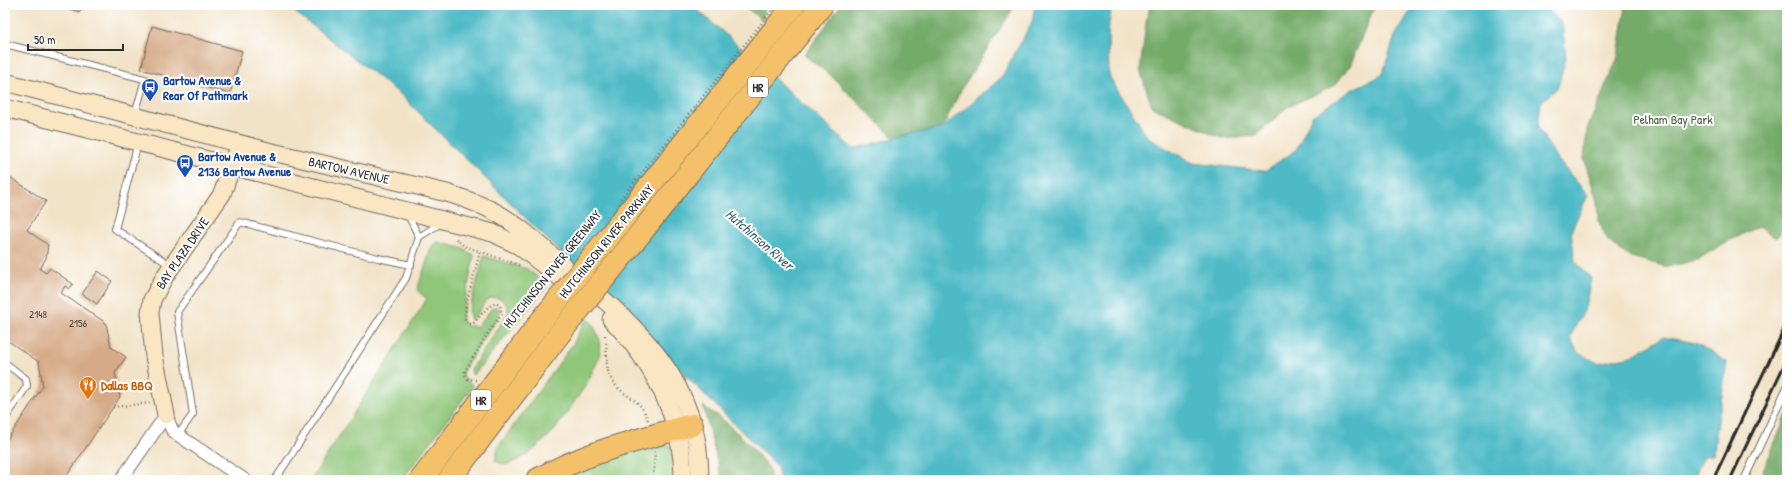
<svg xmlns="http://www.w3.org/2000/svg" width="1792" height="485" viewBox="0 0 1792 485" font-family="'Patrick Hand',sans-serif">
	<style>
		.green { fill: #90c679; stroke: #5e7852 }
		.forest { fill: #74ab69; stroke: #506b4a }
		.water { fill: #4dbac6; stroke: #3c7278 }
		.building { fill: #d6aa86 }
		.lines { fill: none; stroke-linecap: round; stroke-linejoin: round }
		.lane-casing { stroke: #716b62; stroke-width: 8 }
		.street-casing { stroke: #716b62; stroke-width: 14 }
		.secondary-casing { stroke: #716b62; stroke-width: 19 }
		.highway-casing { stroke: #716b62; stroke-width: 24 }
		.path { stroke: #716b62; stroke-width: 2.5; stroke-dasharray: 1 3; stroke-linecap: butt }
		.lane { stroke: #fff; stroke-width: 6 }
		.street { stroke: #fff; stroke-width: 12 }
		.secondary { stroke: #fbe6c3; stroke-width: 17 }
		.highway { stroke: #f4c16a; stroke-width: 22 }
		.rail { stroke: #2b2b2b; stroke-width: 3 }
		.highway-bridge-casing { stroke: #716b62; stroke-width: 24; stroke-linecap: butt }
		.path-bridge { stroke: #716b62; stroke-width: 2.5; stroke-dasharray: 1 3; stroke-linecap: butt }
		.highway-bridge { stroke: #f4c16a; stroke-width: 22 }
		.labels { text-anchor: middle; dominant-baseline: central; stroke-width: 4; stroke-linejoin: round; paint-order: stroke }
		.number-label { font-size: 11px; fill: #564b42 }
		.shield { fill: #fff; stroke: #6b6b6b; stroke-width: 1 }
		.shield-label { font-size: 12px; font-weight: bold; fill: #2b2b2b }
		.transit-label { font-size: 13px; font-weight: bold; fill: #164399; stroke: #fff; text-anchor: start }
		.park-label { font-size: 13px; fill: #4e6146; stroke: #fff }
		.street-label { font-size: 13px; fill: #2b2b2b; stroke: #fff }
		.food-label { font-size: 13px; font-weight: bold; fill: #c56008; stroke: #fff; text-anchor: start }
		.water-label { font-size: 14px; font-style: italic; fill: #396469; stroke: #fff }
	</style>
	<rect width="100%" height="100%" fill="#fff"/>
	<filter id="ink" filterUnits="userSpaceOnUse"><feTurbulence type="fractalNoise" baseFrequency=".025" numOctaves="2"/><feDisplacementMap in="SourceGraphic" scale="8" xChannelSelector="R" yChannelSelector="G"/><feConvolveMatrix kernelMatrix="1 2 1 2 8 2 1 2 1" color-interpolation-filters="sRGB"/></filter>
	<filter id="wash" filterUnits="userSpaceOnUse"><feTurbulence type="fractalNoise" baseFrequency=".012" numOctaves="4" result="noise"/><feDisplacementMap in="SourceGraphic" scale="16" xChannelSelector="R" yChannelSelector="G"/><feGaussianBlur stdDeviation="0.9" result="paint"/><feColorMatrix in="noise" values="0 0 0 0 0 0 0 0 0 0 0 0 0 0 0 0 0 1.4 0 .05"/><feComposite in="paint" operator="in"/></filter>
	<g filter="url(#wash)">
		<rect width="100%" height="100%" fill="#f2e3c8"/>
		<g class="green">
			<polygon points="437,242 462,248 474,255 462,317 462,322 467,326 478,326 492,308 496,307 500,309 499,316 463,371 463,377 473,386 402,480 311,480 427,299 417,290 432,246"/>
			<path d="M 484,256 L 527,269 L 548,285 L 474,374 L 472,374 L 471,369 L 509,312 C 507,305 505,300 498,298 C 482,294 482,315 471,320 L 469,311 Z"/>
			<polygon points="588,319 593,324 599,338 600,356 586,385 554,431 528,455 506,465 495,461 498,447 573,344 584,323"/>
			<polygon points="662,442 670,446 674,457 673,480 562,480 589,465"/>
		</g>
		<g class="forest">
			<polygon points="742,5 765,5 763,20"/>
			<polygon points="841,5 1012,5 1011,12 962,88 942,128 894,138 830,75 804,55"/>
			<polygon points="1151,5 1375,5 1350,66 1334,86 1287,107 1256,136 1223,139 1152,107 1140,70 1147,16"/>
			<polygon points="1626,5 1787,5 1787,224 1776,238 1758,227 1728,241 1697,260 1667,267 1628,256 1608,241 1598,220 1597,201 1584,159 1587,129 1618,57"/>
			<polygon points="703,406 721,418 746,441 769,468 771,480 722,480"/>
			<polygon points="1787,414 1787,480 1759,480"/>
		</g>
		<polygon class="water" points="286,5 695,5 696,9 723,32 853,149 894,138 942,128 1001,78 1032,22 1035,5 1112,5 1108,29 1109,76 1148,138 1193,163 1265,171 1296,150 1312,116 1353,89 1382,75 1395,36 1414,5 1548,5 1548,9 1562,23 1566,58 1558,87 1541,102 1538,128 1558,160 1588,195 1571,231 1575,261 1591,278 1585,308 1570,337 1578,353 1598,363 1632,356 1663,337 1696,343 1727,362 1713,455 1704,456 1693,480 780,480 777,466 400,94"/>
		<g id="blocks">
			<g class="building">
				<polygon points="58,5 82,5 80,12"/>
				<polygon points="152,26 242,51 230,94 141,69"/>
				<polygon points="5,174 46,201 27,230 48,245 46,258 40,269 46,273 50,268 73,284 69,289 65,286 61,293 106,323 111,347 126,357 115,373 120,397 64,480 5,480 5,443 43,386 39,362 5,339"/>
				<polygon points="98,271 112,281 97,304 82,294"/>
			</g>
		</g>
	</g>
	<g filter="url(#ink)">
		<use href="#blocks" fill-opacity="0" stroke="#716b62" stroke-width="1"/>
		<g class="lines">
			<defs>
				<g id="lane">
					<polyline points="5,44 145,79 135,115"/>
					<polyline points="138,143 115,229 170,265"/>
					<polyline points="408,215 419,237"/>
					<polyline points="5,363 26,379 27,386 5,419"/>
					<polyline points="178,435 193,414 177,312 240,222 378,258 411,265"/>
					<polyline points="275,480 406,278 419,237 441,223"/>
					<polyline points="1744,480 1787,387"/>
				</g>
				<g id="street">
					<polyline points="166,415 172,430 178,435 245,480"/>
					<polyline points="121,480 166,415"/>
				</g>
				<g id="secondary">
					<path d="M 5,82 L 268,151 L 447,193 C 463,198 480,204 495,212 C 521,226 544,249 566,268 C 636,325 701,381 700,480"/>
					<polyline points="5,108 493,233 519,246 580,293"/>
					<path d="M 611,319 C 653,362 683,419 683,480"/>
					<polyline points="166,415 154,356 150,313 152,300 165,276 222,194 236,155"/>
				</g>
				<g id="highway">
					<polyline points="627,214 794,5"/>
					<polyline points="644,229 822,5"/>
					<polyline points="421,480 542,320"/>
					<polyline points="449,480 560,333"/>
					<path d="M 537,480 C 586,452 638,440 692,425"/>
				</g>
			</defs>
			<use href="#lane" class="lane-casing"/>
			<use href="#street" class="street-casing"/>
			<use href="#secondary" class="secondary-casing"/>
			<use href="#highway" class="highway-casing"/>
			<g class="path">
				<polyline points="456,239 464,246 519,265"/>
				<path d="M 605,335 C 609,350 603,366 612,380 C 623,399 641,396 648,421"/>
				<polyline points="476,380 468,379 465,375 465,371 488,333 502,314 500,306 496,303 488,307 473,324 469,324 465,319 466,305 480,251"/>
				<polyline points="113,407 150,403"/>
				<polyline points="651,480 654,471 655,451"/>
			</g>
			<use href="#lane" class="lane"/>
			<use href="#street" class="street"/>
			<use href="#secondary" class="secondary"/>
			<use href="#highway" class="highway"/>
			<g class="rail">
				<polyline points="1713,480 1787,323"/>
				<polyline points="1730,480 1787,359"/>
			</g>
			<defs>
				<g id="highway-bridge">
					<polyline points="542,320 627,214"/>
					<polyline points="560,333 644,229"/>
				</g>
			</defs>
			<use href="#highway-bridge" class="highway-bridge-casing"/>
			<polyline class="path-bridge" points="621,199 776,5"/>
			<use href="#highway-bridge" class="highway-bridge"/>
		</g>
	</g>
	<defs>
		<symbol id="bus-pin" viewBox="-11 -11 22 30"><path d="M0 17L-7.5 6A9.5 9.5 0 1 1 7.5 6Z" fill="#1a4fb4" stroke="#fff"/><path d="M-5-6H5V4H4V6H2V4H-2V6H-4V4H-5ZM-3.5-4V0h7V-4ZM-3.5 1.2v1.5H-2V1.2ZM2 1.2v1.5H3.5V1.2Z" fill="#fff"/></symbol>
		<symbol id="restaurant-pin" viewBox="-11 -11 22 30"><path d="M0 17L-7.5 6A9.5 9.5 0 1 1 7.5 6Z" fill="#e8710a" stroke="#fff"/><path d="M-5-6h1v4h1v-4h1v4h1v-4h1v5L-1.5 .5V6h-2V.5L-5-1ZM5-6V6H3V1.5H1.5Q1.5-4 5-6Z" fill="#fff"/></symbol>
	</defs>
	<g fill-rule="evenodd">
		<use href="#bus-pin" x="140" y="77" width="20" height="27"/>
		<use href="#bus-pin" x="175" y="153" width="20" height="27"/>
		<use href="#restaurant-pin" x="78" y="375" width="20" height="27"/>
	</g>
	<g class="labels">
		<g class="number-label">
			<text x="38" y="314">2148</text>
			<text x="78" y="323">2156</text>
		</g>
		<g class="shield">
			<rect x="748" y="77" width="20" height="20" rx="3"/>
			<rect x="471" y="390" width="20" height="20" rx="3"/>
		</g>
		<g class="shield-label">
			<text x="758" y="87">HR</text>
			<text x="481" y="400">HR</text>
		</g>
		<g class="transit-label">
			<text x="163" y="80">Bartow Avenue &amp;<tspan x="163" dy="15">Rear Of Pathmark</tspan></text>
			<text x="198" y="156">Bartow Avenue &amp;<tspan x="198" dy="15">2136 Bartow Avenue</tspan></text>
		</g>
		<g class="park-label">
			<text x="1673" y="119">Pelham Bay Park</text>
		</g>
		<g class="street-label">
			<text transform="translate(349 170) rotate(13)">BARTOW AVENUE</text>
			<text transform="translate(606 241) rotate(-51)">HUTCHINSON RIVER PARKWAY</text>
			<text transform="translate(182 253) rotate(-56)">BAY PLAZA DRIVE</text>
			<text transform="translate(552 269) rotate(-51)">HUTCHINSON RIVER GREENWAY</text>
		</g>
		<g class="food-label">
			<text x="101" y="385">Dallas BBQ</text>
		</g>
		<g class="water-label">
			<text transform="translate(760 239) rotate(41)">Hutchinson River</text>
		</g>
	</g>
	<rect width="1792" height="485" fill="none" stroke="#fff" stroke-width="20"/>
	<path d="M28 44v6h95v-6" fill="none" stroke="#2b2b2b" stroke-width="2"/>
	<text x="34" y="44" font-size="12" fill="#2b2b2b" stroke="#ffffff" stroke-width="3" paint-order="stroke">50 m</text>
</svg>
